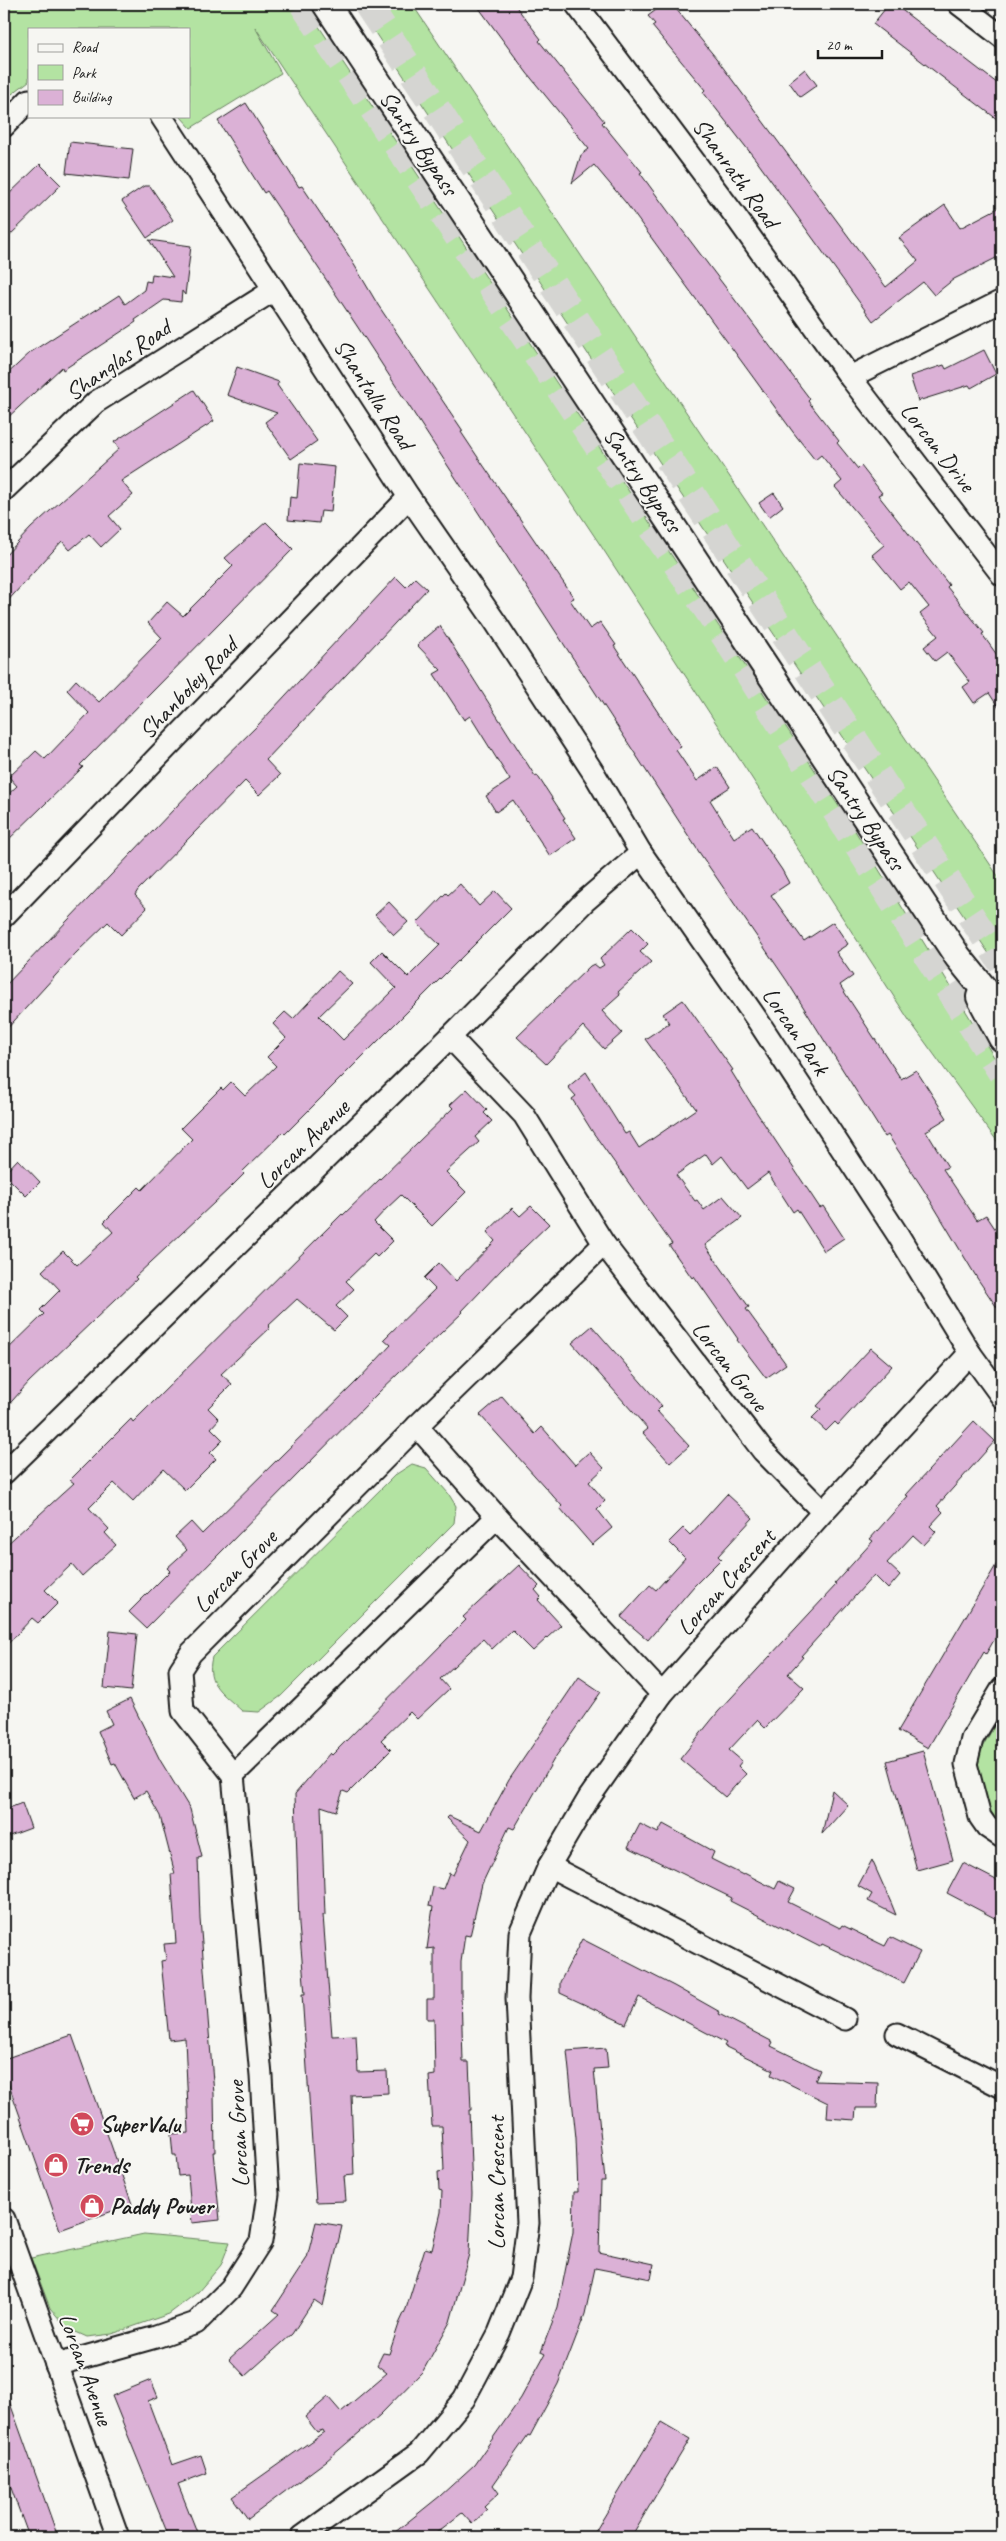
<svg xmlns="http://www.w3.org/2000/svg" width="1006" height="2541" viewBox="0 0 1006 2541" font-family="Caveat,sans-serif">
	<style>
		.green { fill: #b3e3a2; stroke: #68805f }
		.building { fill: #dbb1d6; stroke: #1c1c1c }
		.lines { fill: none; stroke-linecap: round; stroke-linejoin: round }
		.highway-tunnel { stroke: #d5d5d2; stroke-width: 28; stroke-dasharray: 28 14; stroke-linecap: butt }
		.minor-casing { stroke: #1c1c1c; stroke-width: 25 }
		.major-casing { stroke: #1c1c1c; stroke-width: 30 }
		.minor { stroke: #f6f6f2; stroke-width: 21 }
		.major { stroke: #f6f6f2; stroke-width: 26 }
		.labels { text-anchor: middle; dominant-baseline: central; stroke-width: 4; stroke-linejoin: round; paint-order: stroke }
		.street-label { font-size: 24px; fill: #1c1c1c; stroke: #f6f6f2 }
		.poi-label { font-size: 24px; font-weight: bold; fill: #1c1c1c; stroke: #f6f6f2; text-anchor: start }
	</style>
	<rect width="100%" height="100%" fill="#f6f6f2"/>
	<filter id="ink" filterUnits="userSpaceOnUse"><feTurbulence type="fractalNoise" baseFrequency=".02" numOctaves="2"/><feDisplacementMap in="SourceGraphic" scale="10" xChannelSelector="R" yChannelSelector="G"/><feConvolveMatrix kernelMatrix="1 2 1 2 8 2 1 2 1" color-interpolation-filters="sRGB"/></filter>
	<g filter="url(#ink)">
		<g class="green">
			<polygon points="12,4 304,4 854,829 1002,1070 1002,1148 909,1020 601,546 255,27 281,73 191,128 180,116 189,116 189,29 29,29 29,81 4,100 4,15"/>
			<polygon points="356,4 412,4 1002,882 1002,973 757,609"/>
			<path d="M 412,1464 L 426,1468 L 448,1493 L 456,1506 L 454,1523 L 281,1696 L 259,1712 L 242,1711 C 224,1694 205,1685 212,1657 L 395,1475 Z"/>
			<polygon points="1002,1713 1002,1827 990,1815 977,1764 977,1756"/>
			<polygon points="144,2234 230,2242 221,2265 198,2292 169,2314 112,2334 87,2337 67,2328 50,2308 31,2258"/>
		</g>
		<g class="building">
			<polygon points="476,4 514,4 541,39 539,41 604,121 602,123 642,172 640,173 676,222 810,399 808,401 839,441 837,443 858,469 861,466 882,493 878,495 949,585 947,587 984,633 982,634 1002,662 1002,713 989,693 974,703 963,687 970,682 947,652 935,661 924,647 938,636 920,614 929,607 909,582 900,589 872,555 884,545 835,487 842,481 821,455 815,460 793,432 626,203 594,165 572,183 581,155 589,149 527,73"/>
			<polygon points="664,4 672,4 716,58 886,287 918,261 899,238 945,205 960,228 1002,206 1002,255 954,279 934,295 923,282 873,321 756,160 703,92 705,90 652,26 655,24 648,16"/>
			<polygon points="889,4 894,4 1002,87 1002,123 873,24"/>
			<polygon points="805,69 817,85 800,97 789,82"/>
			<polygon points="246,103 299,187 302,186 349,256 378,305 463,431 461,432 477,456 574,598 570,600 590,629 600,622 616,645 614,646 681,747 676,750 697,781 717,767 730,787 710,800 734,838 752,826 782,870 789,883 771,895 804,941 833,922 848,944 836,952 853,976 840,985 843,990 901,1079 916,1070 947,1118 926,1131 948,1167 943,1169 977,1220 986,1215 1002,1239 1002,1315 977,1278 927,1195 888,1135 885,1137 787,981 699,852 357,326 267,191 264,193 218,121"/>
			<polygon points="70,142 133,149 129,180 66,173"/>
			<polygon points="40,164 61,185 4,241 4,199"/>
			<polygon points="144,186 150,186 173,220 147,238 122,201"/>
			<polygon points="149,240 191,246 185,295 182,291 181,302 164,300 135,320 136,322 63,370 62,367 4,421 4,377 31,352 119,295 125,304 144,290 146,281 151,282 152,274 173,277"/>
			<polygon points="984,350 996,374 971,388 969,385 918,401 910,376 944,365 946,369"/>
			<polygon points="237,367 279,382 277,385 317,441 291,459 265,422 277,413 227,395"/>
			<polygon points="194,390 214,421 121,481 133,495 109,516 120,529 101,547 89,534 70,550 62,541 4,605 4,557 31,528 119,449 114,442"/>
			<polygon points="300,463 335,467 331,512 321,511 319,523 288,520 290,497 297,498"/>
			<polygon points="774,493 783,506 769,517 759,503"/>
			<polygon points="266,522 293,549 80,765 83,767 4,844 4,798 17,786 9,777 36,751 45,759 89,713 67,690 76,680 99,702 162,638 148,623 167,602 183,616 233,566 225,558"/>
			<polygon points="396,577 406,587 415,578 427,589 266,760 280,775 259,795 245,781 138,890 135,895 147,908 121,935 108,922 76,953 4,1032 4,987 196,786 258,725"/>
			<polygon points="440,626 535,776 537,775 565,818 563,819 576,838 550,856 513,800 496,812 486,796 510,780 470,716 464,720 434,674 441,670 417,645"/>
			<polygon points="460,884 479,906 495,891 511,908 285,1134 283,1132 242,1172 244,1174 230,1188 135,1277 137,1279 29,1382 4,1410 4,1353 44,1314 40,1310 60,1290 42,1271 63,1251 77,1265 113,1232 104,1222 139,1187 142,1190 192,1139 181,1128 221,1088 223,1090 231,1082 245,1096 276,1066 267,1057 286,1038 273,1024 285,1012 293,1019 338,971 352,984 319,1016 343,1040 396,988 371,962 382,951 408,977 440,945 417,923 446,893 448,895"/>
			<polygon points="389,902 408,922 394,935 375,915"/>
			<polygon points="632,928 648,944 640,952 651,962 618,992 620,995 602,1011 622,1033 604,1049 583,1026 546,1064 517,1037 590,966 594,964 599,968 604,965 600,959"/>
			<polygon points="683,1000 733,1070 731,1071 757,1113 820,1208 823,1206 844,1238 824,1251 797,1209 793,1212 768,1173 747,1189 722,1156 713,1164 706,1154 676,1175 695,1201 697,1200 704,1210 723,1196 742,1218 705,1245 749,1307 746,1309 786,1364 766,1378 737,1340 738,1339 694,1276 692,1278 669,1245 672,1244 592,1131 572,1099 576,1096 568,1087 586,1072 625,1134 629,1132 639,1148 696,1109 645,1039 669,1023 663,1014"/>
			<polygon points="467,1089 487,1110 484,1113 492,1121 475,1137 479,1142 446,1172 466,1192 432,1226 401,1195 386,1209 374,1222 393,1241 377,1257 374,1254 346,1281 354,1289 336,1306 347,1317 334,1330 297,1299 268,1326 270,1328 221,1374 232,1384 208,1408 219,1419 211,1428 223,1440 210,1453 216,1459 185,1490 163,1469 133,1501 114,1483 89,1508 109,1529 105,1533 116,1545 82,1576 72,1564 45,1590 58,1603 38,1623 32,1618 4,1648 4,1547 74,1483 70,1480 131,1419 133,1422 342,1214 343,1215 453,1108 450,1105"/>
			<polygon points="18,1159 40,1182 26,1196 4,1174"/>
			<polygon points="531,1206 549,1224 502,1269 462,1311 463,1312 378,1393 146,1628 129,1612 170,1571 167,1568 187,1550 175,1537 191,1522 202,1534 358,1380 391,1345 384,1339 435,1289 424,1278 439,1263 456,1281 495,1241 487,1232 512,1208 520,1216"/>
			<polygon points="592,1326 662,1406 657,1411 689,1446 670,1463 643,1433 648,1429 572,1343"/>
			<polygon points="871,1348 892,1366 838,1425 835,1422 826,1431 812,1418 821,1409 817,1406"/>
			<polygon points="502,1396 535,1434 542,1427 575,1465 589,1452 604,1468 589,1482 605,1501 597,1509 612,1528 592,1545 560,1508 562,1506 480,1415"/>
			<polygon points="974,1421 995,1441 937,1506 943,1512 930,1526 936,1532 924,1545 913,1535 887,1563 900,1575 888,1589 874,1575 801,1656 803,1657 788,1674 804,1688 765,1728 757,1720 729,1750 742,1761 738,1766 746,1774 725,1797 680,1759 718,1712 836,1585 834,1584 873,1541 870,1539 908,1496 906,1495"/>
			<polygon points="727,1494 753,1518 718,1556 721,1559 694,1586 648,1640 621,1617 650,1585 656,1590 685,1558 669,1542 683,1528 690,1535"/>
			<polygon points="1002,1555 1002,1626 986,1654 984,1652 928,1748 898,1731"/>
			<polygon points="519,1565 539,1586 535,1590 541,1597 538,1600 561,1625 533,1651 512,1630 492,1649 483,1639 440,1679 449,1689 417,1719 410,1712 381,1740 391,1750 348,1793 343,1791 336,1811 321,1806 325,1915 323,1915 332,2036 356,2035 358,2072 387,2071 388,2093 351,2095 354,2175 344,2176 346,2201 316,2202 302,1994 305,1994 299,1925 295,1794 330,1753 332,1755 466,1620 463,1617"/>
			<polygon points="110,1631 137,1634 131,1691 104,1688"/>
			<polygon points="579,1677 601,1692 554,1759 514,1829 509,1827 482,1884 470,1936 465,1935 461,1962 461,1993 463,2062 469,2062 471,2110 469,2110 472,2194 469,2254 450,2322 423,2371 380,2415 326,2461 248,2519 232,2497 324,2432 323,2430 317,2432 305,2417 328,2397 341,2412 387,2373 377,2365 383,2353 389,2354 399,2324 406,2309 425,2248 432,2250 441,2212 442,2191 439,2190 438,2172 444,2171 442,2126 432,2126 429,2076 435,2075 434,2019 427,2019 427,1999 434,1999 434,1948 427,1949 433,1907 429,1906 433,1887 443,1889 449,1873 453,1875 470,1840 447,1818 449,1816 481,1831 509,1780"/>
			<polygon points="130,1699 160,1760 190,1809 202,1857 198,1858 200,1919 214,2094 215,2152 213,2152 220,2220 192,2223 188,2175 178,2176 176,2155 173,2155 171,2134 189,2133 185,2038 169,2040 161,1961 166,1960 164,1944 176,1943 171,1874 175,1874 160,1816 146,1791 134,1798 115,1763 112,1764 98,1731 112,1724 106,1711"/>
			<polygon points="923,1751 953,1860 917,1870 887,1761"/>
			<polygon points="832,1790 848,1805 822,1834"/>
			<polygon points="22,1803 31,1828 4,1838 4,1810"/>
			<polygon points="640,1824 658,1833 663,1824 714,1852 711,1859 743,1875 744,1873 775,1889 779,1881 795,1889 788,1902 840,1928 842,1925 885,1946 890,1937 920,1952 904,1983 822,1944 820,1947 730,1901 732,1898 628,1847"/>
			<polygon points="872,1860 892,1905 896,1915 868,1901 872,1894 858,1886"/>
			<polygon points="963,1863 1002,1883 1002,1922 947,1893"/>
			<polygon points="582,1939 674,1986 720,2012 719,2014 773,2042 771,2046 820,2070 815,2081 878,2083 877,2108 856,2108 855,2120 827,2118 828,2103 771,2075 773,2070 724,2046 726,2043 639,1997 626,2024 560,1993 560,1982"/>
			<polygon points="72,2035 132,2204 60,2230 4,2071 4,2059"/>
			<polygon points="606,2048 608,2068 594,2069 605,2181 601,2181 599,2252 654,2264 651,2279 595,2268 585,2314 558,2384 530,2436 528,2435 493,2485 499,2493 484,2507 487,2510 472,2524 462,2513 431,2537 389,2537 440,2496 474,2465 521,2398 545,2354 541,2352 558,2307 573,2232 574,2192 578,2192 576,2138 567,2051"/>
			<polygon points="316,2222 342,2226 323,2306 314,2300 292,2334 245,2376 229,2359 279,2314 273,2310 307,2258"/>
			<polygon points="151,2380 158,2397 148,2401 172,2465 201,2455 207,2473 178,2484 199,2537 169,2537 112,2396"/>
			<polygon points="4,2392 6,2392 58,2537 29,2537 4,2469"/>
			<polygon points="661,2422 690,2439 656,2495 631,2537 592,2537"/>
		</g>
		<g class="lines">
			<g class="highway-tunnel">
				<polyline points="303,4 727,639 1002,1073"/>
				<polyline points="367,4 1002,963"/>
			</g>
			<defs>
				<g id="minor">
					<polyline points="576,4 733,213 850,377 1002,575"/>
					<polyline points="959,4 1002,37"/>
					<polyline points="161,116 409,497 496,623 595,775 641,853 758,1021 898,1235 970,1353 1002,1397"/>
					<polyline points="4,126 29,100"/>
					<polyline points="850,377 1002,301"/>
					<polyline points="4,490 96,402 274,290"/>
					<polyline points="4,916 409,497"/>
					<polyline points="450,1037 524,1115 604,1244 763,1451 823,1512"/>
					<polyline points="417,1426 497,1517 662,1694"/>
					<polyline points="4,1473 450,1037 585,901 641,853"/>
					<polyline points="1002,1689 972,1739 966,1764 980,1817 987,1827 1002,1837"/>
					<polyline points="233,1775 497,1517"/>
					<polyline points="549,1866 845,2019"/>
					<polyline points="897,2034 1002,2087"/>
					<polyline points="4,2219 118,2537"/>
					<polyline points="56,2365 156,2337 196,2323 231,2288 261,2241 268,2194 261,2076 233,1775 183,1711 180,1670 191,1653 417,1426 604,1244"/>
					<polyline points="302,2537 419,2453 464,2399 499,2333 521,2278 528,2223 517,1998 520,1933 549,1866 589,1798 662,1694 823,1512 970,1353"/>
				</g>
				<g id="major">
					<polyline points="326,4 958,957 1002,1011"/>
					<polyline points="980,997 1002,1038"/>
				</g>
			</defs>
			<use href="#minor" class="minor-casing"/>
			<use href="#major" class="major-casing"/>
			<use href="#minor" class="minor"/>
			<use href="#major" class="major"/>
		</g>
	</g>
	<defs>
		<symbol id="supermarket-disc" viewBox="-11 -11 22 22"><circle r="9.5" fill="#d1495b" stroke="#f6f6f2"/><path d="M-6-5.5h2.5l.6 2H6L4.5 2H-2.5L-4.4-4H-6ZM-1.5 3.2a1.3 1.3 0 1 0 .1 0ZM3 3.2a1.3 1.3 0 1 0 .1 0Z" fill="#fff"/></symbol>
		<symbol id="shop-disc" viewBox="-11 -11 22 22"><circle r="9.5" fill="#d1495b" stroke="#f6f6f2"/><path d="M-5-2.5h2.3a2.7 3.5 0 0 1 5.4 0H5L5.5 6h-11ZM-1.5-2.5h3a1.5 2.3 0 0 0-3 0Z" fill="#fff"/></symbol>
	</defs>
	<g fill-rule="evenodd">
		<use href="#supermarket-disc" x="68" y="2110" width="28" height="28"/>
		<use href="#shop-disc" x="42" y="2151" width="28" height="28"/>
		<use href="#shop-disc" x="78" y="2192" width="28" height="28"/>
	</g>
	<g class="labels">
		<g class="street-label">
			<text transform="translate(419 143) rotate(56)">Santry Bypass</text>
			<text transform="translate(736 173) rotate(54)">Shanrath Road</text>
			<text transform="translate(118 360) rotate(-35)">Shanglas Road</text>
			<text transform="translate(374 394) rotate(57)">Shantalla Road</text>
			<text transform="translate(938 447) rotate(52)">Lorcan Drive</text>
			<text transform="translate(643 480) rotate(56)">Santry Bypass</text>
			<text transform="translate(188 688) rotate(-46)">Shanboley Road</text>
			<text transform="translate(866 818) rotate(56)">Santry Bypass</text>
			<text transform="translate(796 1031) rotate(56)">Lorcan Park</text>
			<text transform="translate(303 1144) rotate(-44)">Lorcan Avenue</text>
			<text transform="translate(730 1366) rotate(52)">Lorcan Grove</text>
			<text transform="translate(235 1571) rotate(-45)">Lorcan Grove</text>
			<text transform="translate(726 1582) rotate(-48)">Lorcan Crescent</text>
			<text transform="translate(238 2134) rotate(-93)">Lorcan Grove</text>
			<text transform="translate(496 2183) rotate(-90)">Lorcan Crescent</text>
			<text transform="translate(86 2369) rotate(70)">Lorcan Avenue</text>
		</g>
		<g class="poi-label">
			<text x="100" y="2124">SuperValu</text>
			<text x="74" y="2165">Trends</text>
			<text x="110" y="2206">Paddy Power</text>
		</g>
	</g>
	<rect width="1006" height="2541" fill="none" stroke="#f6f6f2" stroke-width="20"/>
	<rect x="10" y="10" width="986" height="2521" fill="none" stroke="#1c1c1c" stroke-width="2" filter="url(#ink)"/>
	<rect x="28" y="28" width="162" height="90" fill="#f6f6f2" stroke="#9f9f9c"/>
	<rect x="38" y="44" width="25" height="8" fill="#f6f6f2" stroke="#9f9f9c"/>
	<text x="72" y="52" font-size="15" fill="#1c1c1c">Road</text>
	<rect x="38" y="65" width="25" height="15" fill="#b3e3a2" stroke="#9f9f9c"/>
	<text x="72" y="78" font-size="15" fill="#1c1c1c">Park</text>
	<rect x="38" y="90" width="25" height="15" fill="#dbb1d6" stroke="#9f9f9c"/>
	<text x="72" y="102" font-size="15" fill="#1c1c1c">Building</text>
	<path d="M818 50v8h64v-8" fill="none" stroke="#1c1c1c" stroke-width="2.5"/>
	<text x="826" y="50" font-size="15" fill="#1c1c1c" stroke="#f6f6f2" stroke-width="4" paint-order="stroke">20 m</text>
</svg>
